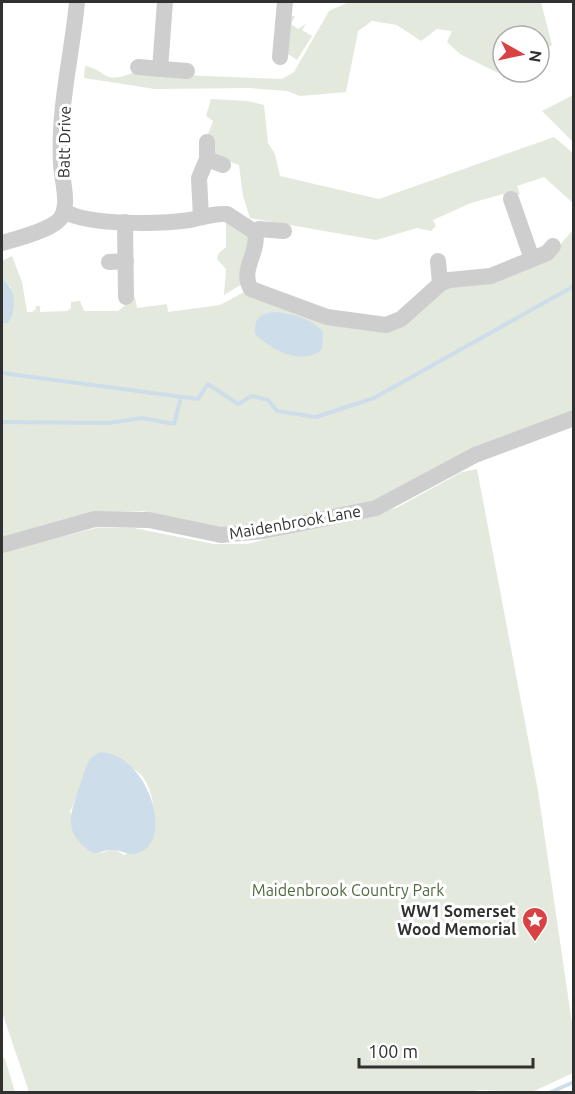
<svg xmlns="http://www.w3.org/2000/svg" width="575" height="1094" viewBox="0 0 575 1094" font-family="Ubuntu,sans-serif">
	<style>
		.green { fill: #e3e9dd; fill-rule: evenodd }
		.water { fill: #ceddea }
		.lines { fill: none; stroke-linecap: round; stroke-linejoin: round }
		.stream { stroke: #ceddea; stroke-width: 4 }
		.minor { stroke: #cecece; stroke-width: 16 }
		.labels { text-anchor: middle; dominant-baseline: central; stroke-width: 6; stroke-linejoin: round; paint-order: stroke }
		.street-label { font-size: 16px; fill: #313131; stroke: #fff }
		.park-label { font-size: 16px; fill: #516a41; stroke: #fff }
		.poi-label { font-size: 16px; font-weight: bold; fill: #313131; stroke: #fff; text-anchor: end }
	</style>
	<rect width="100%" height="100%" fill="#fff"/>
	<g class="green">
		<path d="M 349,2 L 541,2 L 552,45 L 539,54 L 539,36 L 503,36 L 503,70 L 496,72 L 460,54 L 447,42 L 452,31 L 437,29 L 421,41 L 397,25 L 372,21 L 358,31 L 346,92 L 300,96 L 287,91 L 249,88 L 155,89 L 84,78 L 85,66 C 107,70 103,85 132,73 L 282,79 L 294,72 L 329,11 Z"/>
		<polygon points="290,16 295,16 291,24 298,29 306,24 302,30 312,36 297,60 288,54"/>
		<polygon points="573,95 574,95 573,142 542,111"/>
		<polygon points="211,99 248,101 264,105 268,143 275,154 280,176 379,199 554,137 573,153 573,203 544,177 517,186 520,194 505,199 503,194 471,203 433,220 436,226 431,231 417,228 376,240 250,218 243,196 239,165 212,155 208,134 213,121 206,116"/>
		<polygon points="226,222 250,235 242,284 224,295 226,269 217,259 219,253 226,247"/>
		<polygon points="573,230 573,412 376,503 226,530 143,511 101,512 2,537 2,323 8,323 11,287 2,279 2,261 12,256 22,282 27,312 32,312 36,309 35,306 40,306 40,312 67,311 71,308 71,302 80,301 84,311 118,311 135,297 137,308 167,304 168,312 220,305 246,291 377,329 448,286 549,257"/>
		<path d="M 477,469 L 538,791 L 573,1030 L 573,1073 L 532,1092 L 481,1090 L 468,1092 L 29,1092 L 2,1012 L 2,552 L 96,528 L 134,528 L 214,544 L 247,544 L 396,508 L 462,472 ZM 101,752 C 113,759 133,766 142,776 C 156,793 156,825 150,845 L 124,855 L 114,849 L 101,853 L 70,812 L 92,757 Z"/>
		<polygon points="2,1056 5,1059 15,1092 2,1092"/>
	</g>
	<g class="water">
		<path d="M 2,279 C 16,288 17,309 8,323 L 2,323 Z"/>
		<path d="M 273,312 C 292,313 309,318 323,331 L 322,349 C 303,367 271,350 255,334 C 254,319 259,314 273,312 Z"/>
		<path d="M 101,752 C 147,755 173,836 142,851 C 127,859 124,849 111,850 C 105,850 100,853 93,853 C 60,833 71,812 81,782 C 86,769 86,757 101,752 Z"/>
	</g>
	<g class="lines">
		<g class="stream">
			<polyline points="2,373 198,399 208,384 238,404 252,396 268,400 277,411 316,417 374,398 574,286"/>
			<polyline points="2,422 109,423 142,418 174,424 181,397"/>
			<polyline points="551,1092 574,1082"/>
		</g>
		<g class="minor">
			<polyline points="280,57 285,2"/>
			<polyline points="138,67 187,71"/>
			<polyline points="160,69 165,2"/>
			<polyline points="207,159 223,165"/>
			<polyline points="511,199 532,259"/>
			<path d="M 64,211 C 88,226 161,224 190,220 C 203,217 214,213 227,214 L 255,232 C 260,252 239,270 251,289 L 327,317 L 386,325 L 401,319 L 440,284 L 449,280 L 491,276 L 547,253 L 553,246"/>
			<polyline points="201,217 199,178 207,159 207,142"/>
			<polyline points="125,222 126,297"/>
			<polyline points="255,232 259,229 284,231"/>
			<path d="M 2,243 C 16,239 47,231 58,221 C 72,209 61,178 61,163 C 58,109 72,55 77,2"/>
			<polyline points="438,261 440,284"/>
			<polyline points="109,262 126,261"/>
			<polyline points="2,545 95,519 149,520 221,535 264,531 376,508 475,455 574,418"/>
		</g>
	</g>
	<defs>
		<symbol id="sight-pin" viewBox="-11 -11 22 30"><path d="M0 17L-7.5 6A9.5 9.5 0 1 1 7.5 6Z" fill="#d84242" stroke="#fff"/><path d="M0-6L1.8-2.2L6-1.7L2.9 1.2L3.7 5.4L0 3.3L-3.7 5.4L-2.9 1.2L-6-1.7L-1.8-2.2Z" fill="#fff"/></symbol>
	</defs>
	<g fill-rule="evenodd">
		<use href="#sight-pin" x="520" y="905" width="30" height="40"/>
	</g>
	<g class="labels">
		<g class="street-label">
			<text transform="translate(64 142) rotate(-89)">Batt Drive</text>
			<text transform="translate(295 522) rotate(-10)">Maidenbrook Lane</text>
		</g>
		<g class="park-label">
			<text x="348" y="890">Maidenbrook Country Park</text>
		</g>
		<g class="poi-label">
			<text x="516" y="911">WW1 Somerset<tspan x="516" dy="18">Wood Memorial</tspan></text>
		</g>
	</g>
	<rect width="575" height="1094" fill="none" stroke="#313131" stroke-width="6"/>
	<g transform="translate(521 54) rotate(99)"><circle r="28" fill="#ffffff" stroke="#adadad" stroke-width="1.5"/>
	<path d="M0-4.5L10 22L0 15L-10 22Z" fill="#d84242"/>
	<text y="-9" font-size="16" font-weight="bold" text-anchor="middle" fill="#313131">N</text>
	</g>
	<path d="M359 1058v9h174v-9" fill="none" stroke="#313131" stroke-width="3"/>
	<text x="368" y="1058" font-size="18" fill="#313131" stroke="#ffffff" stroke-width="4.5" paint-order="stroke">100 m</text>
</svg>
